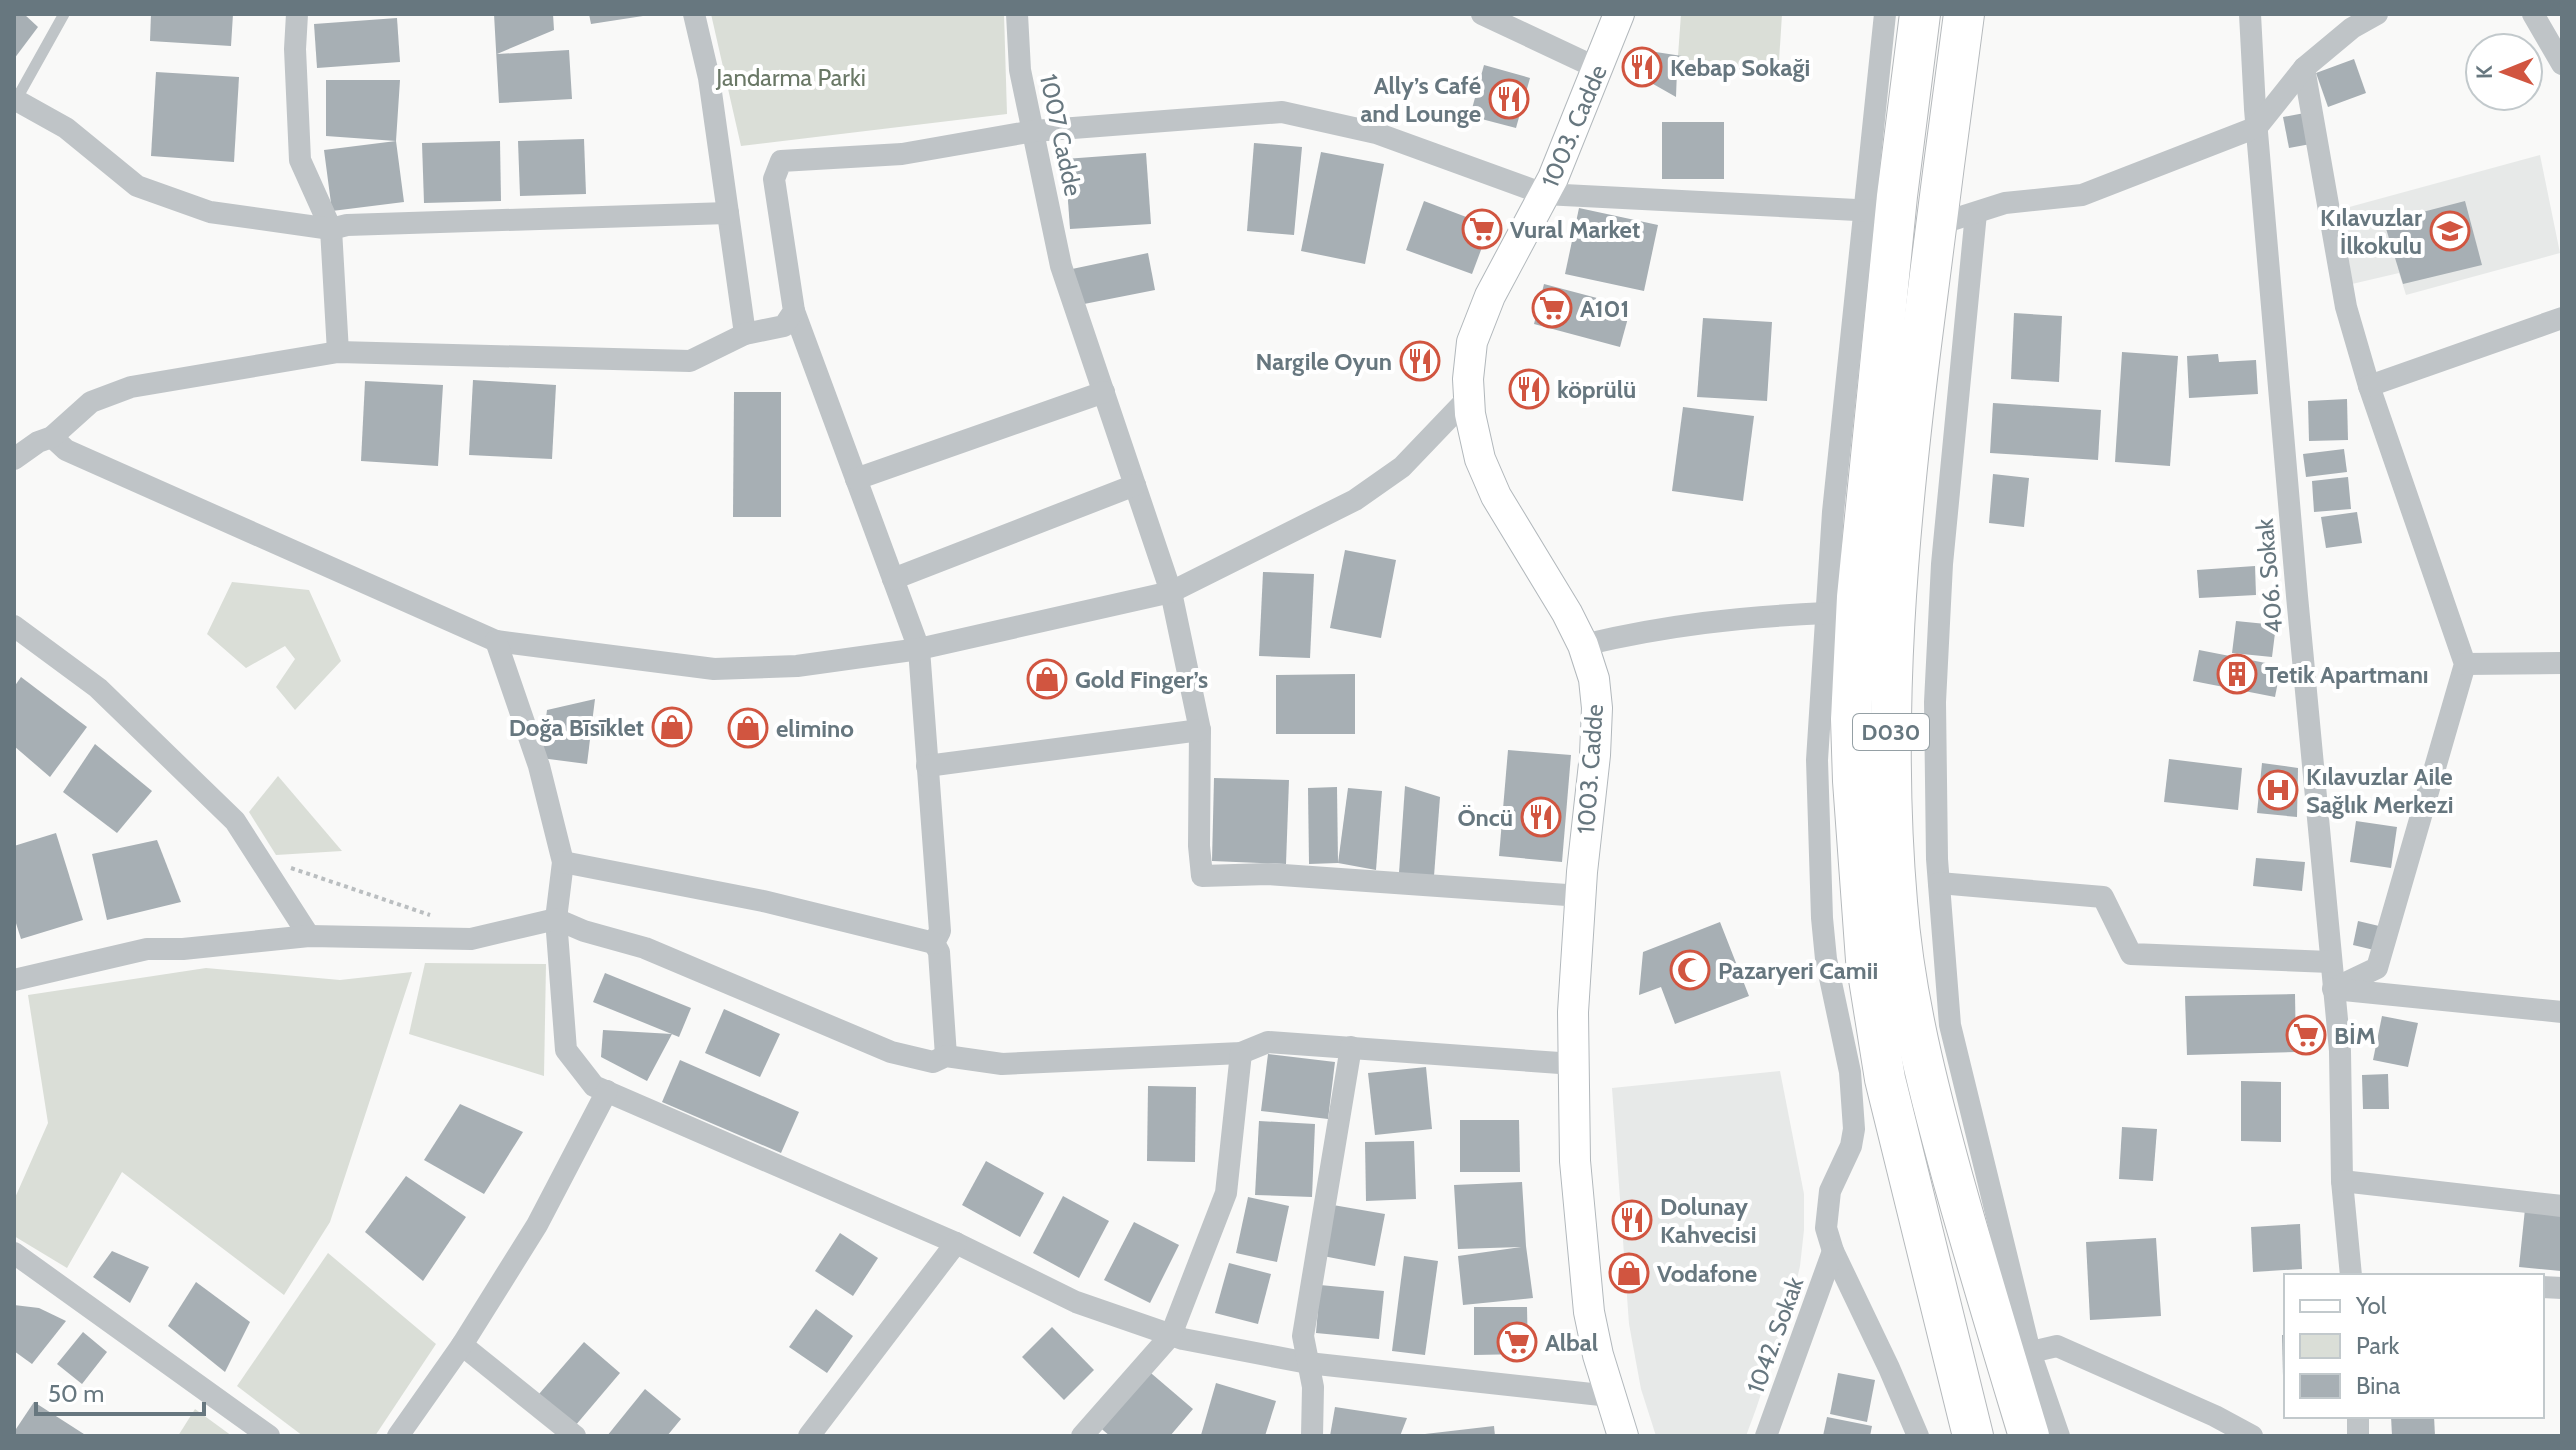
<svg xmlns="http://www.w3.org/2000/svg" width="2576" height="1450" viewBox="0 0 2576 1450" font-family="Cabin,sans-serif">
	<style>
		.built { fill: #e7e9e8 }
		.green { fill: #daded7 }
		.building { fill: #a7afb4 }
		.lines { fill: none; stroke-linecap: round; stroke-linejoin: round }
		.secondary-casing { stroke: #b2b8bc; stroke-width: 32 }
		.highway-casing { stroke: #b5b9bc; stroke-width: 42 }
		.path { stroke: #babec0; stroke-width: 4; stroke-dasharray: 4 4; stroke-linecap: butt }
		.lane { stroke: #bfc4c7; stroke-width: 11 }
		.street { stroke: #bfc4c7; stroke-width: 22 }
		.secondary { stroke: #fff; stroke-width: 30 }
		.highway { stroke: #fff; stroke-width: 40 }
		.labels { text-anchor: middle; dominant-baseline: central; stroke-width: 8; stroke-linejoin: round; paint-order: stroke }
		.shield { fill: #fff; stroke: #95a0a5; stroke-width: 2 }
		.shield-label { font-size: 22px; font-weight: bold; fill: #67777f }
		.poi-label { font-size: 24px; font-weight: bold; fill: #67777f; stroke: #fff; text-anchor: start }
		.park-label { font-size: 24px; fill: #6a7866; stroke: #fff }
		.street-label { font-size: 24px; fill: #67777f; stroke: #fff }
	</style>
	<rect width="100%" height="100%" fill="#f9f9f8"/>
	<g class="built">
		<polygon points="2540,155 2560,253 2406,295 2399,273 2352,284 2342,209"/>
		<polygon points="1780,1071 1804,1194 1804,1230 1800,1266 1792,1301 1756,1409 1746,1436 1656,1436 1641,1389 1629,1324 1612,1088"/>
	</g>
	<g class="green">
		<polygon points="711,14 1004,14 1007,114 741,146"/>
		<polygon points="1681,14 1782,14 1778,77 1677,70"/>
		<polygon points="232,582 309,590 341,661 295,710 276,687 295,659 285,646 246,668 207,634"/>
		<polygon points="278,776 342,851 276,855 249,812"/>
		<polygon points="425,963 546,964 544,1076 409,1034"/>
		<polygon points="206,968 340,980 412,972 330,1222 284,1295 122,1172 67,1268 14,1236 14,1200 48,1123 28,995"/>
		<polygon points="328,1253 436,1344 375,1436 303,1436 237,1386"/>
		<polygon points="195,1409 232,1436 178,1436"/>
	</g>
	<g class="building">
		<polygon points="14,14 24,14 38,27 14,59"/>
		<polygon points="151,14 233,14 231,46 150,41"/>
		<polygon points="494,14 553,14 554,30 497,54 569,50 572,99 499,103"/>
		<polygon points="589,14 643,14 643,16 591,24"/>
		<polygon points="397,18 400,62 317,68 314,24"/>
		<polygon points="1636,49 1682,56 1677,70 1676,97 1632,72"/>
		<polygon points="2354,59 2366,93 2328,107 2316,73"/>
		<polygon points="1484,65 1530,78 1516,128 1470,116"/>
		<polygon points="156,72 239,77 234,162 151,156"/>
		<polygon points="326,80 400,80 396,141 404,202 332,211 324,150 396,141 326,136"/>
		<polygon points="2310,112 2316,143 2289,148 2283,117"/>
		<rect x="1662" y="122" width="62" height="57"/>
		<polygon points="584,139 586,194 520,196 518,141"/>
		<polygon points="500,141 501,201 424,203 422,143"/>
		<polygon points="1254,143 1302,147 1294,235 1247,231"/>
		<polygon points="1321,152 1384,164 1365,264 1301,251"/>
		<polygon points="1146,153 1151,224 1070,229 1065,159"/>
		<polygon points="1424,201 1490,226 1472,274 1406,250"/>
		<polygon points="2465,201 2482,265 2403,284 2384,222"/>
		<polygon points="1579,208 1658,225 1644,291 1565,274"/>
		<polygon points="1148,253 1155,290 1079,305 1072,269"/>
		<polygon points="1544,284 1631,307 1620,347 1534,324"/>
		<polygon points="2014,313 2062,316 2059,382 2011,379"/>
		<polygon points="1703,318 1772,322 1767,401 1697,397"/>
		<polygon points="2122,352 2178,356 2170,466 2115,462"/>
		<polygon points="2218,354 2219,362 2256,360 2258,394 2189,398 2187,356"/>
		<polygon points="473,380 556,385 552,459 469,455"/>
		<polygon points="365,381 443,385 438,466 361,461"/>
		<polygon points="734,392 781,392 781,517 733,517"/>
		<polygon points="2347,399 2348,440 2309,441 2308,401"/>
		<polygon points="1993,403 2101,410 2098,460 1990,453"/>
		<polygon points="1683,407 1754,416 1743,501 1672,491"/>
		<polygon points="2344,449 2347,472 2306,477 2303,454"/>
		<polygon points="1993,474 2029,478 2024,527 1989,523"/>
		<polygon points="2348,477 2351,509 2314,512 2312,481"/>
		<polygon points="2357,512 2362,543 2326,548 2321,517"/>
		<polygon points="1345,550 1396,560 1381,638 1330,628"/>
		<polygon points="2255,566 2256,595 2199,598 2197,570"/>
		<polygon points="1263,572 1314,574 1310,658 1259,656"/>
		<polygon points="2236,621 2276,625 2272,657 2232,653"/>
		<polygon points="2199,650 2281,666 2275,697 2193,681"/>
		<polygon points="1355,674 1355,734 1276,734 1276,675"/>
		<polygon points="21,677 87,727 50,777 14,746 14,687"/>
		<polygon points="595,699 587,764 541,758 547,710"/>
		<polygon points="95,744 152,791 117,833 63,792"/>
		<polygon points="1508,750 1571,755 1562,862 1499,856"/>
		<polygon points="2169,759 2242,768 2238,810 2164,802"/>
		<polygon points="2262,763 2298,768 2297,817 2257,813"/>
		<polygon points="1214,778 1289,780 1286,864 1212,861"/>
		<polygon points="1405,786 1440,797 1434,876 1399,873"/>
		<polygon points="1337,787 1338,863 1309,864 1308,788"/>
		<polygon points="1348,788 1382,791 1376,870 1338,863"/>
		<polygon points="2356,821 2397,827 2391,868 2350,862"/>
		<polygon points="56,833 83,920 21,939 14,917 14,846"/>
		<polygon points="157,840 181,902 107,920 92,854"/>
		<polygon points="2256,858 2305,862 2302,891 2253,886"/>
		<polygon points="2358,921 2379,926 2374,950 2353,945"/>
		<polygon points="1720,922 1749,996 1675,1024 1661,987 1639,995 1643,952"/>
		<polygon points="605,973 691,1008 679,1037 593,1002"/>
		<polygon points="2295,994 2296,1052 2187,1055 2185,996"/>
		<polygon points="724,1009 780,1034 760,1077 705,1053"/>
		<polygon points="2382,1016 2418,1023 2408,1067 2373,1060"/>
		<polygon points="603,1030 672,1034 647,1081 601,1057"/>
		<polygon points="1268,1054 1335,1062 1328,1119 1261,1111"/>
		<polygon points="680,1060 799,1112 781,1153 662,1102"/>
		<polygon points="1426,1067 1432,1129 1375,1135 1368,1073"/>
		<polygon points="2388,1074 2389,1109 2363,1109 2362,1075"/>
		<polygon points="2241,1081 2281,1082 2281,1142 2241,1141"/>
		<polygon points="1148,1086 1196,1087 1195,1162 1147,1161"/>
		<polygon points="460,1104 523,1132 484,1194 424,1160"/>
		<polygon points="1460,1120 1519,1120 1520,1172 1460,1172"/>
		<polygon points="1259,1121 1315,1124 1312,1197 1255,1195"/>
		<polygon points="2122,1127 2157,1129 2153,1181 2119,1179"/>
		<polygon points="1414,1141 1416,1199 1366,1201 1365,1142"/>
		<polygon points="986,1161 1044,1193 1020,1237 962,1205"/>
		<polygon points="406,1176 466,1217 423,1281 365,1232"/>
		<polygon points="1522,1182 1526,1246 1533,1298 1463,1305 1458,1256 1521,1247 1458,1249 1454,1185"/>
		<polygon points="1063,1196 1109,1221 1079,1278 1033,1253"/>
		<polygon points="1248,1197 1289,1206 1277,1262 1236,1253"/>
		<polygon points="1333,1205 1385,1214 1375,1266 1323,1256"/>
		<polygon points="2525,1209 2562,1213 2561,1271 2519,1267"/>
		<polygon points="1134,1222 1179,1245 1150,1303 1104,1280"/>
		<polygon points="2300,1224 2302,1269 2253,1272 2251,1227"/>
		<polygon points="840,1233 878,1258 853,1296 815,1271"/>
		<polygon points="2156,1238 2161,1316 2090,1320 2086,1242"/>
		<polygon points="112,1251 149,1267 130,1303 93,1277"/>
		<polygon points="1404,1256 1438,1261 1425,1355 1392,1351"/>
		<polygon points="1229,1263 1271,1274 1258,1324 1215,1313"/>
		<polygon points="196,1282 250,1322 225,1372 168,1326"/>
		<polygon points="1320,1285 1384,1291 1379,1339 1316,1333"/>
		<polygon points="14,1305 39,1308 66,1321 32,1364 14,1351"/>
		<polygon points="1474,1307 1527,1307 1528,1354 1474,1355"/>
		<polygon points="816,1309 853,1336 827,1373 789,1347"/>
		<polygon points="1052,1327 1094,1370 1064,1400 1022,1357"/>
		<polygon points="83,1332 107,1352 82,1384 57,1364"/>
		<polygon points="2282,1335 2286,1335 2286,1376 2283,1376"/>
		<polygon points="584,1342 620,1373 575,1426 539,1394"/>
		<polygon points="1145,1368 1193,1409 1170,1436 1110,1436 1097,1425"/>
		<polygon points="1838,1373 1875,1380 1867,1422 1830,1414"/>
		<polygon points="1216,1383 1276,1401 1265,1436 1201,1435"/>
		<polygon points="645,1389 681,1419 667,1436 607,1436"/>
		<polygon points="34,1402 87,1436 14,1436 14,1432"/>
		<polygon points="1335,1407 1407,1418 1400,1436 1330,1436"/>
		<polygon points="2391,1416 2434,1416 2435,1436 2392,1436"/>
		<polygon points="1827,1417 1872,1426 1870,1436 1823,1436"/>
		<polygon points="1494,1426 1495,1436 1425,1436 1425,1434"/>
	</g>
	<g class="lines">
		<defs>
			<polyline id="secondary" points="1619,14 1553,178 1490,296 1472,342 1468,379 1470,414 1480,459 1496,496 1567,613 1583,645 1594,679 1597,708 1595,755 1582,872 1573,1012 1575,1161 1589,1312 1598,1355 1623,1436"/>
			<g id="highway">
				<polyline points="1920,14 1897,196 1857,597 1851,719 1853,781 1866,960 1885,1079 1973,1436"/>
				<path d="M 1964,14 C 1949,124 1935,235 1921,345 C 1898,529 1881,716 1897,902 C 1904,996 1928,1088 1953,1179 C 1977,1265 2003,1350 2029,1436"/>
			</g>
		</defs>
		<use href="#secondary" class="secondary-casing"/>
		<use href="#highway" class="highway-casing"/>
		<polyline class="path" points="291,868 430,915"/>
		<polyline class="lane" points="16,100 64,14"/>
		<g class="street">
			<polyline points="297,14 295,49 300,160 331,229 338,352"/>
			<polyline points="694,14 709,78 745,334"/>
			<polyline points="1017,14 1020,70 1061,266 1171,592 1200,730 1199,846 1202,876 1268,874 1581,896"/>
			<polyline points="1482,14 1599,69"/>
			<polyline points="1885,14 1833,512 1817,760 1822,918 1826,959 1850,1072 1854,1129 1851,1146 1830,1191 1826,1228 1833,1251 1889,1368 1918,1436"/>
			<polyline points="2250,14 2255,109 2297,596 2340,1051 2342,1181 2351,1276"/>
			<polyline points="2533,14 2562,64"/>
			<polyline points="2304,68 2346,307 2369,386 2465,664 2377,968 2333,989"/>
			<polyline points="14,99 66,128 137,186 210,212 331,229 347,225 728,213"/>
			<polyline points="1976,213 1942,564 1935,702 1937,859 1950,1025 2030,1352 2059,1436"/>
			<polyline points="1936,225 2005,203 2082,195 2257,127 2304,68 2352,28 2377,14"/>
			<polyline points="794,311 919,649 940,931 934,943 939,952 946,1056"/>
			<polyline points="2369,386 2562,318"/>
			<polyline points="52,437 66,450 496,641 714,669 797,666 919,649 1171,592 1355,500 1402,467 1469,397"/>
			<polyline points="14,459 38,442 52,437 91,402 131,387 338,352 690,361 745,334 784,326 794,311 774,179 781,161 902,154 1034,131 1282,112 1376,133 1544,194 1896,212"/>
			<polyline points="856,479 1104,392"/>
			<polyline points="893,579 1135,485"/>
			<polyline points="14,626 98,688 235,821 309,936"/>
			<polyline points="496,641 539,766 563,862 556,919 566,1050 594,1086 956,1243 1076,1302 1183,1339 1308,1363 1610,1396"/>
			<path d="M 1583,645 C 1667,625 1740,617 1826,613"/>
			<polyline points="2465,664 2562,663"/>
			<polyline points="927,766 1200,730"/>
			<polyline points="563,862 763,901 934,943"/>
			<polyline points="1939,883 2103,897 2131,954 2330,962"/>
			<polyline points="14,980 147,949 183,949 309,936 471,939 556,919 584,931 645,948 891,1052 933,1062 946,1056 1002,1064 1241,1053 1268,1042 1574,1064"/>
			<polyline points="2334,989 2562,1012"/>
			<polyline points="2342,1181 2562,1206"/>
			<polyline points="14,1253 269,1436"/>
			<polyline points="2542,1287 2562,1288"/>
			<polyline points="462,1345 575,1436"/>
			<polyline points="2018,1355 2057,1346 2215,1416 2252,1436"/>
			<polyline points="2358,1416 2358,1436"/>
			<polyline points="398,1436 462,1345 537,1225 607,1091"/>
			<polyline points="809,1436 956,1243"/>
			<polyline points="1082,1436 1171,1335 1226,1193 1241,1053"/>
			<polyline points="1312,1436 1313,1387 1303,1336 1351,1047"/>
			<polyline points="1766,1436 1833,1251"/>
		</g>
		<use href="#secondary" class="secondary"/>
		<use href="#highway" class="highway"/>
	</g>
	<defs>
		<symbol id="restaurant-ring" viewBox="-11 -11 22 22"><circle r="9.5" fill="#fff" stroke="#d15540" stroke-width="1.5"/><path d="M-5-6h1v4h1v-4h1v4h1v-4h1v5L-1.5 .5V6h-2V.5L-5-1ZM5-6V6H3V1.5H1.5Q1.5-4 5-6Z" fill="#d15540"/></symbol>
		<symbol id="supermarket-ring" viewBox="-11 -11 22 22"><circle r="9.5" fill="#fff" stroke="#d15540" stroke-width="1.5"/><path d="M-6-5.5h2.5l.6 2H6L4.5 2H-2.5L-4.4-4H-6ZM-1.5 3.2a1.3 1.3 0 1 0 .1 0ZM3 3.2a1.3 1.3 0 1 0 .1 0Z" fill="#d15540"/></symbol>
		<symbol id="school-ring" viewBox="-11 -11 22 22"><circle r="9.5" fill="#fff" stroke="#d15540" stroke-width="1.5"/><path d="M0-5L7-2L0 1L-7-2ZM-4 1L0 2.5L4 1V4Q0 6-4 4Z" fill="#d15540"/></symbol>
		<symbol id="building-ring" viewBox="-11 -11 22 22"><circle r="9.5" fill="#fff" stroke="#d15540" stroke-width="1.5"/><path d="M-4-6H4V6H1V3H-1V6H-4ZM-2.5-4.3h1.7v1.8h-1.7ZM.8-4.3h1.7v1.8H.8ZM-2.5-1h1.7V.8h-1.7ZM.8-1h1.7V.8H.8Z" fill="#d15540"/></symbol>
		<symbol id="shop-ring" viewBox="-11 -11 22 22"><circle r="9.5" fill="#fff" stroke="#d15540" stroke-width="1.5"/><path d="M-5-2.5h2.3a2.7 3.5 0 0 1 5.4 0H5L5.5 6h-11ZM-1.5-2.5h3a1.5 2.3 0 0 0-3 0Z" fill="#d15540"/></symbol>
		<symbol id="hospital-ring" viewBox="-11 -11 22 22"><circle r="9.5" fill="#fff" stroke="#d15540" stroke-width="1.5"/><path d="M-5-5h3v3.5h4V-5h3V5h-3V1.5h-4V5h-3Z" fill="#d15540"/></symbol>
		<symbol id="mosque-ring" viewBox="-11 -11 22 22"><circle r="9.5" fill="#fff" stroke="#d15540" stroke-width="1.5"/><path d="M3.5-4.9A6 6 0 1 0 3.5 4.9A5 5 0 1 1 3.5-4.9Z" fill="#d15540"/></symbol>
	</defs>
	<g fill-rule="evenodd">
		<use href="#restaurant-ring" x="1620" y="45" width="44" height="44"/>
		<use href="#restaurant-ring" x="1487" y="77" width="44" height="44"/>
		<use href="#supermarket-ring" x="1460" y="207" width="44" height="44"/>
		<use href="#school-ring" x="2428" y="209" width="44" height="44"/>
		<use href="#supermarket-ring" x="1530" y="286" width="44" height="44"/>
		<use href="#restaurant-ring" x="1398" y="339" width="44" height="44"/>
		<use href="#restaurant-ring" x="1507" y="367" width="44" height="44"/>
		<use href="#building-ring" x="2215" y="652" width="44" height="44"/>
		<use href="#shop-ring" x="1025" y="657" width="44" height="44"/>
		<use href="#shop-ring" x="650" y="705" width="44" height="44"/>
		<use href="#shop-ring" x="726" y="706" width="44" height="44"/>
		<use href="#hospital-ring" x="2256" y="768" width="44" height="44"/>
		<use href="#restaurant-ring" x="1519" y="795" width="44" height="44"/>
		<use href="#mosque-ring" x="1668" y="948" width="44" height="44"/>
		<use href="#supermarket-ring" x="2284" y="1013" width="44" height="44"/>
		<use href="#restaurant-ring" x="1610" y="1198" width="44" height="44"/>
		<use href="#shop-ring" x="1607" y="1251" width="44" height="44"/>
		<use href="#supermarket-ring" x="1495" y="1320" width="44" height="44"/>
	</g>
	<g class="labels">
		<rect class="shield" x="1853" y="714" width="76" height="36" rx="6"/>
		<g class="shield-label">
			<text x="1891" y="732">D030</text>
		</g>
		<g class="poi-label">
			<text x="1670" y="67">Kebap Sokaği</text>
			<text x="1481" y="85" text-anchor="end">Ally’s Café<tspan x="1481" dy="28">and Lounge</tspan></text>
			<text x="2422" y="217" text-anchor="end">Kılavuzlar<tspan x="2422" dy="28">İlkokulu</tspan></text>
			<text x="1510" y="229">Vural Market</text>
			<text x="1580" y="308">A101</text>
			<text x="1392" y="361" text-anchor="end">Nargile Oyun</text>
			<text x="1557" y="389">köprülü</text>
			<text x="2265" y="674">Tetik Apartmanı</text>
			<text x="1075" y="679">Gold Finger’s</text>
			<text x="644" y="727" text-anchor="end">Doğa Bīsīklet</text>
			<text x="776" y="728">elimino</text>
			<text x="2306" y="776">Kılavuzlar Aile<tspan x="2306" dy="28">Sağlık Merkezi</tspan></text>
			<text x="1513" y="817" text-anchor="end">Öncü</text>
			<text x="1718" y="970">Pazaryeri Camii</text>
			<text x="2334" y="1035">BİM</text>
			<text x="1660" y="1206">Dolunay<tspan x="1660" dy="28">Kahvecisi</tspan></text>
			<text x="1657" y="1273">Vodafone</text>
			<text x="1545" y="1342">Albal</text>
		</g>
		<g class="park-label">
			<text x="791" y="77">Jandarma Parki</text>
		</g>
		<g class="street-label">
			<text transform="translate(1574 126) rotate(-67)">1003. Cadde</text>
			<text transform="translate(1061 135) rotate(78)">1007 Cadde</text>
			<text transform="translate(2269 576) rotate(-95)">406. Sokak</text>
			<text transform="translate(1590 769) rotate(-86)">1003. Cadde</text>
			<text transform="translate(1775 1335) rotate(-70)">1042. Sokak</text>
		</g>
	</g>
	<rect width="2576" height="1450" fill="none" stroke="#67777f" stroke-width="32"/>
	<rect x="2284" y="1274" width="260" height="144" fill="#ffffff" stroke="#c2c9cc" stroke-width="2"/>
	<rect x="2300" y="1300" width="40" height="12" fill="#ffffff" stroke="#c2c9cc" stroke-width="2"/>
	<text x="2356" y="1314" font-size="24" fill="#67777f">Yol</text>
	<rect x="2300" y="1334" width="40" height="24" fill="#daded7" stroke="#c2c9cc" stroke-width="2"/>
	<text x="2356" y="1354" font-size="24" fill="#67777f">Park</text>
	<rect x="2300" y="1374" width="40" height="24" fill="#a7afb4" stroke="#c2c9cc" stroke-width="2"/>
	<text x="2356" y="1394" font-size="24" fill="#67777f">Bina</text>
	<g transform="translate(2504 72) rotate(269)"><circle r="38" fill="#ffffff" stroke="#c2c9cc" stroke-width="2"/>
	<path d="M0-6L14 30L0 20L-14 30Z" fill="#d15540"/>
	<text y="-12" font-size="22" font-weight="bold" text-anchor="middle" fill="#67777f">K</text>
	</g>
	<path d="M36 1402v12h168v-12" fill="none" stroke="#67777f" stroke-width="4"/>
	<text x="48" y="1402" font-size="24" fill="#67777f" stroke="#ffffff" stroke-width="6" paint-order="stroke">50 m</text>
</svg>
